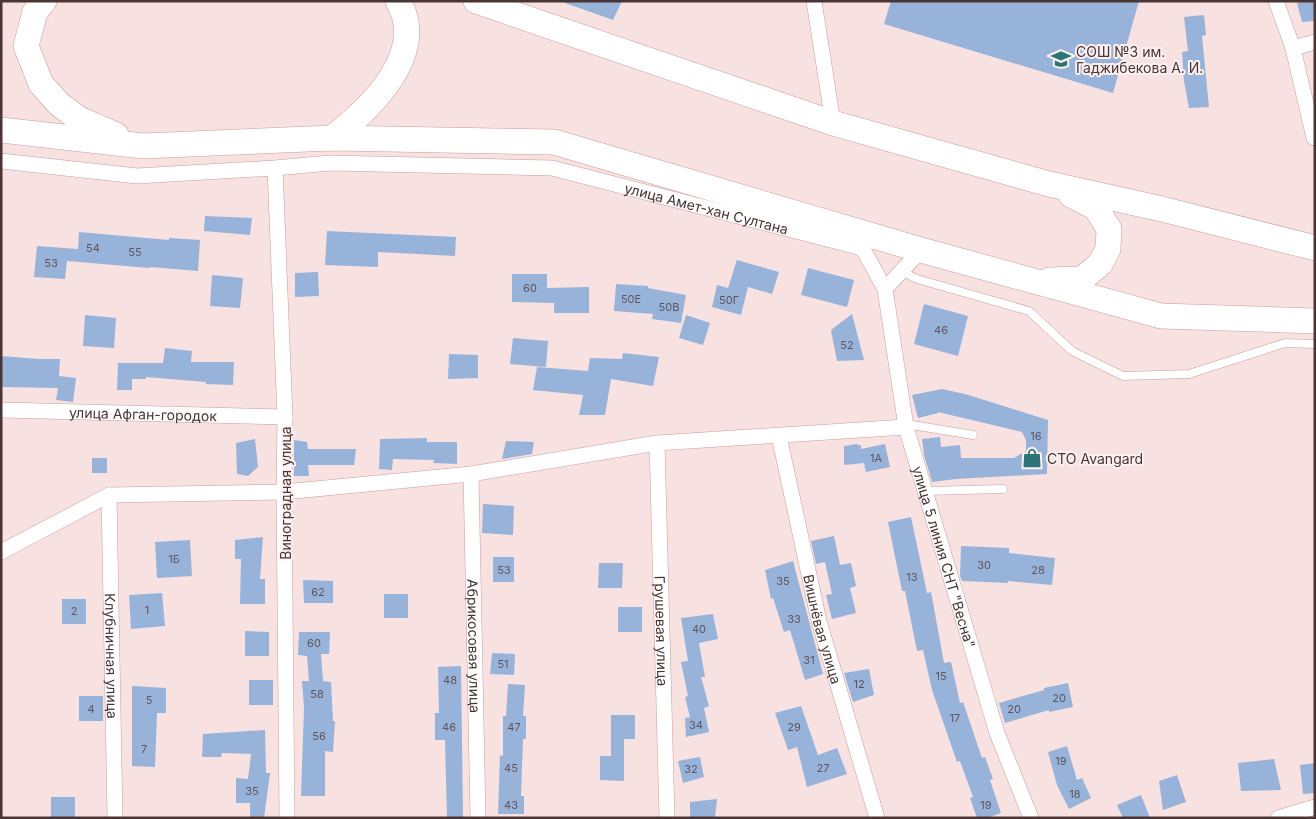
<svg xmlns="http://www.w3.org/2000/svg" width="1316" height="819" viewBox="0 0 1316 819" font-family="Inter,sans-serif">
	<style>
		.building { fill: #98b3da }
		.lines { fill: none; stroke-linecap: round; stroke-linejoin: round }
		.service-casing { stroke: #cf9a9b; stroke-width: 9 }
		.minor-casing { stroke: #cf9a9b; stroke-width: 16 }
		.primary-casing { stroke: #cf9a9b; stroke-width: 26 }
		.service { stroke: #fff; stroke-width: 8 }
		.minor { stroke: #fff; stroke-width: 15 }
		.primary { stroke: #fff; stroke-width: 25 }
		.labels { text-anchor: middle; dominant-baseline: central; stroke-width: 4; stroke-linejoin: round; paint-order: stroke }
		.number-label { font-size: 11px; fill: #5e545e }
		.poi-label { font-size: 14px; fill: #4a3434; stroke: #fdf1f1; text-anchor: start }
		.street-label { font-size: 14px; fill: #4a3434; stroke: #fdf1f1 }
	</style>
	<rect width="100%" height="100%" fill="#f8e1e1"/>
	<g class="building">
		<polygon points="565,1 622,1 613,20 565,3"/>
		<polygon points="891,1 1139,1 1113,93 884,24"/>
		<polygon points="1305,1 1315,1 1315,21 1302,22 1297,3"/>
		<polygon points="1204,15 1206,35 1202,36 1209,107 1189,108 1184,81 1182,52 1188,51 1184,17"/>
		<polygon points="205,216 252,218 250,235 204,231"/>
		<polygon points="327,231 456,237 455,256 378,252 378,267 325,265"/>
		<polygon points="79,232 169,240 169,238 200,240 198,271 150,267 149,268 67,261 65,279 34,277 37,246 78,249"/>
		<polygon points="737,260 779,272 772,294 748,287 741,315 712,307 717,285 728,288"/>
		<polygon points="808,268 854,280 847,307 801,295"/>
		<polygon points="318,272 319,296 295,297 295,273"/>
		<polygon points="512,274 547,274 547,288 589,287 589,313 554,313 554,303 512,302"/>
		<polygon points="212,275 243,278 240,308 210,306"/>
		<polygon points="616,284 648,286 648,288 686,295 681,323 652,319 653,314 614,311"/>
		<polygon points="924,304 968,316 958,356 914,344"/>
		<polygon points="852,314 864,360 837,361 831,330"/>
		<polygon points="85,315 116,318 114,348 83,346"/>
		<polygon points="686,315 710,323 703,345 679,338"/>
		<polygon points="513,338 548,341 546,367 510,364"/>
		<polygon points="165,348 192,351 191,362 234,362 233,385 206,384 206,382 146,377 146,379 132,379 132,390 117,390 118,363 163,363"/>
		<polygon points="623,353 659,357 653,386 611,379 605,415 579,415 583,395 533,390 537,367 588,371 590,358 622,359"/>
		<polygon points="449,354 478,355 478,378 448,379"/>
		<polygon points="1,356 39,359 60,359 59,376 76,378 73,402 56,400 58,388 1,387"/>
		<polygon points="942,389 965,394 1048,420 1047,474 956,479 932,482 924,455 922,439 940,437 941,447 960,445 961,458 1014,458 1026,451 1026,440 1022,432 938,412 938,413 918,418 912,395"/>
		<polygon points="427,438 427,442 457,442 457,464 433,463 434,460 393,459 392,470 379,469 380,439"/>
		<polygon points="255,439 258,467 248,476 237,474 236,443"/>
		<polygon points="294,440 307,442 308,449 356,449 354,465 308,465 309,476 294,476"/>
		<polygon points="506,441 534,442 532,454 502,459"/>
		<polygon points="857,444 858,445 861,445 861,449 885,444 890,467 866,472 864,463 844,465 844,446"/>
		<rect x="92" y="458" width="15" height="15"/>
		<polygon points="483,504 514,506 513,535 482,533"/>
		<polygon points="911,517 927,593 931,592 944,663 951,662 960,703 963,702 982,758 985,757 993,779 990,780 1001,813 987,818 977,818 970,798 973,797 960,761 957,762 932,690 923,650 917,651 905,591 902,591 888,522"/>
		<polygon points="834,536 840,565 851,563 856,586 850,588 856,613 832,619 826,595 832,594 825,562 816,564 811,541"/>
		<polygon points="263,537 260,579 265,579 265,604 240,604 241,559 235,559 235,540"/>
		<polygon points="190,540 192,576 157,578 155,542"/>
		<polygon points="961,546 1009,548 1009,553 1055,558 1052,585 1008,581 1008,583 962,581 960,576"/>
		<rect x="493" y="557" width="21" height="25"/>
		<polygon points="793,561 823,674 805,680 790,630 784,632 773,598 771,599 765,570"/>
		<polygon points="599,563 623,563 622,588 598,588"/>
		<polygon points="303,580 333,581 333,603 304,603"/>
		<polygon points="162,593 165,626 131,629 129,595"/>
		<rect x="384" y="594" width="24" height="24"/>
		<rect x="62" y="599" width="24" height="25"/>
		<rect x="618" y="607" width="24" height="25"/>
		<polygon points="713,614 718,639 699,643 705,677 701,677 709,706 704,708 709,732 686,737 685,718 690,717 685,697 688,696 681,662 688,661 681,618"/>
		<polygon points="245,631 269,632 269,656 245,656"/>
		<polygon points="299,632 330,632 329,654 321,654 323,681 331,682 333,721 335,721 333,752 325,751 325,796 301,796 304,708 302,681 309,681 307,656 298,655"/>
		<polygon points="492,653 515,654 514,675 490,674"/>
		<polygon points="461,666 463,818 447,818 445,740 435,740 435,713 439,713 438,667"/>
		<polygon points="869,669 874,695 853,702 844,673"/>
		<rect x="249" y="680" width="24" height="25"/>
		<polygon points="1068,683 1073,707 1049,712 1049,710 1005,723 999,703 1044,690 1044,688"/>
		<polygon points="508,684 525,685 523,716 526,716 526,739 523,739 521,796 524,796 524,814 498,814 500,755 503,756 503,716 506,716"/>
		<polygon points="132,686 166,688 166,713 157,713 155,767 132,766"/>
		<rect x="79" y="696" width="24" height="25"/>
		<polygon points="801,706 818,755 837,748 847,774 807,787 797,747 788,750 775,713"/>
		<polygon points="611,715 635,715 635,739 624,739 624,781 600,780 600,756 611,756"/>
		<polygon points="265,730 266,773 270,773 264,818 250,818 250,803 236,803 236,778 248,779 251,754 222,753 221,757 202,757 203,734"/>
		<polygon points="1067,746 1077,780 1082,778 1091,798 1069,809 1057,785 1048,752"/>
		<polygon points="700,757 704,777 683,783 678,761"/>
		<polygon points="1274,759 1281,790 1241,791 1238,763"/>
		<polygon points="1315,763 1315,793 1303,794 1300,765"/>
		<polygon points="1177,775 1186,802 1163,810 1159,781"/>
		<polygon points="1141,795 1150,818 1123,818 1117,805"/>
		<rect x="51" y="797" width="24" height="21"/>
		<polygon points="717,799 715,818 690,818 690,802"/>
	</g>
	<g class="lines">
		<defs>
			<g id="service">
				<polyline points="901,271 917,279 1029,311 1072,351 1123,376 1189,374 1285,343 1315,344"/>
				<polyline points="906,424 973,435"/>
				<polyline points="926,491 1003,489"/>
			</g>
			<g id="minor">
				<polyline points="814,1 833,123"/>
				<polyline points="1276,1 1293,48 1314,138"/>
				<polyline points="1293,48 1315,42"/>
				<path id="s1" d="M 1,161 L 137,176 L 275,168 L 330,163 L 552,168 L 862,248"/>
				<polyline points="275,168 285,417 284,492 287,818"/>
				<path id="s2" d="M 858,240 L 885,289 L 906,427 L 997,733 L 1031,818"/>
				<polyline points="885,289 921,250"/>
				<path id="s3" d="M 1,410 L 285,417"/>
				<path id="s4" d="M 779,436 L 819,621 L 877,818"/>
				<path id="s5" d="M 657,443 L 667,818"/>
				<path id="s6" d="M 471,474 L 478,818"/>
				<path id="s7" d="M 109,495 L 115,818"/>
				<polyline points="1,552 109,495 284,492 471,474 657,443 906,427"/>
				<polyline points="1278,818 1315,807"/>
			</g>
			<g id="primary">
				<polyline points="44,1 35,12 26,46 41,84 59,104 79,119 116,135"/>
				<polyline points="476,1 833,123 1049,184 1162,209 1315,248"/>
				<polyline points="1,130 143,146 332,138 554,142 921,250 1161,316 1315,321"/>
				<path d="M 332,138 C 370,109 429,53 398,1"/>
				<polyline points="1050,280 1082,279 1100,264 1108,249 1109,229 1096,208 1071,195"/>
			</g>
		</defs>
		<use href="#service" class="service-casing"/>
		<use href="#minor" class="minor-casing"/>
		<use href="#primary" class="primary-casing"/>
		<use href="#service" class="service"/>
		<use href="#minor" class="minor"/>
		<use href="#primary" class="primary"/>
	</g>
	<defs>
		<symbol id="school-bare" viewBox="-9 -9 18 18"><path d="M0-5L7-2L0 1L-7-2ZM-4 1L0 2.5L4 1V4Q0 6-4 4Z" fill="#2b7577" stroke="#fdf1f1" stroke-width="2.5" paint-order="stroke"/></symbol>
		<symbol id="shop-bare" viewBox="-9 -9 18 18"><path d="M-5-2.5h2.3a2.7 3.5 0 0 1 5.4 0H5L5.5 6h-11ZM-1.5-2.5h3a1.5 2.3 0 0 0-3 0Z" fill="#2b7577" stroke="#fdf1f1" stroke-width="2.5" paint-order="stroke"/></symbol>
	</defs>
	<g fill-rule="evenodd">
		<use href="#school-bare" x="1047" y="45" width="28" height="28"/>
		<use href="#shop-bare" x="1018" y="444" width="28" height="28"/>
	</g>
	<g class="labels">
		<g class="number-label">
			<text x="93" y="248">54</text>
			<text x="135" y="252">55</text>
			<text x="51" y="263">53</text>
			<text x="530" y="288">60</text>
			<text x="631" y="299">50Е</text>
			<text x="729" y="300">50Г</text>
			<text x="669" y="307">50В</text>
			<text x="941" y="330">46</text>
			<text x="847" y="345">52</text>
			<text x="1036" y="436">16</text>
			<text x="876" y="458">1А</text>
			<text x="174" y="559">1Б</text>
			<text x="984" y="565">30</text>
			<text x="504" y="570">53</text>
			<text x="1038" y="570">28</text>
			<text x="912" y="577">13</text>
			<text x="783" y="581">35</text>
			<text x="318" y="592">62</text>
			<text x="147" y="610">1</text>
			<text x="74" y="611">2</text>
			<text x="794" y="619">33</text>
			<text x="699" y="629">40</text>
			<text x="314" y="643">60</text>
			<text x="809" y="660">31</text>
			<text x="503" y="664">51</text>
			<text x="941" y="676">15</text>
			<text x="450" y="680">48</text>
			<text x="859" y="684">12</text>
			<text x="317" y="694">58</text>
			<text x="1059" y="698">20</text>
			<text x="149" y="700">5</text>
			<text x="91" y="709">4</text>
			<text x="1014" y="709">20</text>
			<text x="955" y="718">17</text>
			<text x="696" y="725">34</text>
			<text x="449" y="727">46</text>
			<text x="514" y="727">47</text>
			<text x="794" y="727">29</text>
			<text x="319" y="736">56</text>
			<text x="144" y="749">7</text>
			<text x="1061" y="761">19</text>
			<text x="511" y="768">45</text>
			<text x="823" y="768">27</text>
			<text x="691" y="769">32</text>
			<text x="252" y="791">35</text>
			<text x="1075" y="794">18</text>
			<text x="511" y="805">43</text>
			<text x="986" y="805">19</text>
		</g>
		<g class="poi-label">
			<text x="1076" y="51">СОШ №3 им.<tspan x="1076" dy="16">Гаджибекова А. И.</tspan></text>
			<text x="1047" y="458">СТО Avangard</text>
		</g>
		<g class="street-label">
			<text stroke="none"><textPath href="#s1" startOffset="712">улица Амет-хан Султана</textPath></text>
			<text stroke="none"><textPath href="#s3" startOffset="142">улица Афган-городок</textPath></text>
			<text transform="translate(285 493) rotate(-90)">Виноградная улица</text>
			<text stroke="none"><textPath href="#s2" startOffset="331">улица 5 линия СНТ "Весна"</textPath></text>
			<text stroke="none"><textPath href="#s4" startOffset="198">Вишнёвая улица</textPath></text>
			<text stroke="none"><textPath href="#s5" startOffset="188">Грушевая улица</textPath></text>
			<text stroke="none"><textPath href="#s6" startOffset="172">Абрикосовая улица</textPath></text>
			<text stroke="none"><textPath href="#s7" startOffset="161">Клубничная улица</textPath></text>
		</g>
	</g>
	<rect width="1316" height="819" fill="none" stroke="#4a3434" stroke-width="5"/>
</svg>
